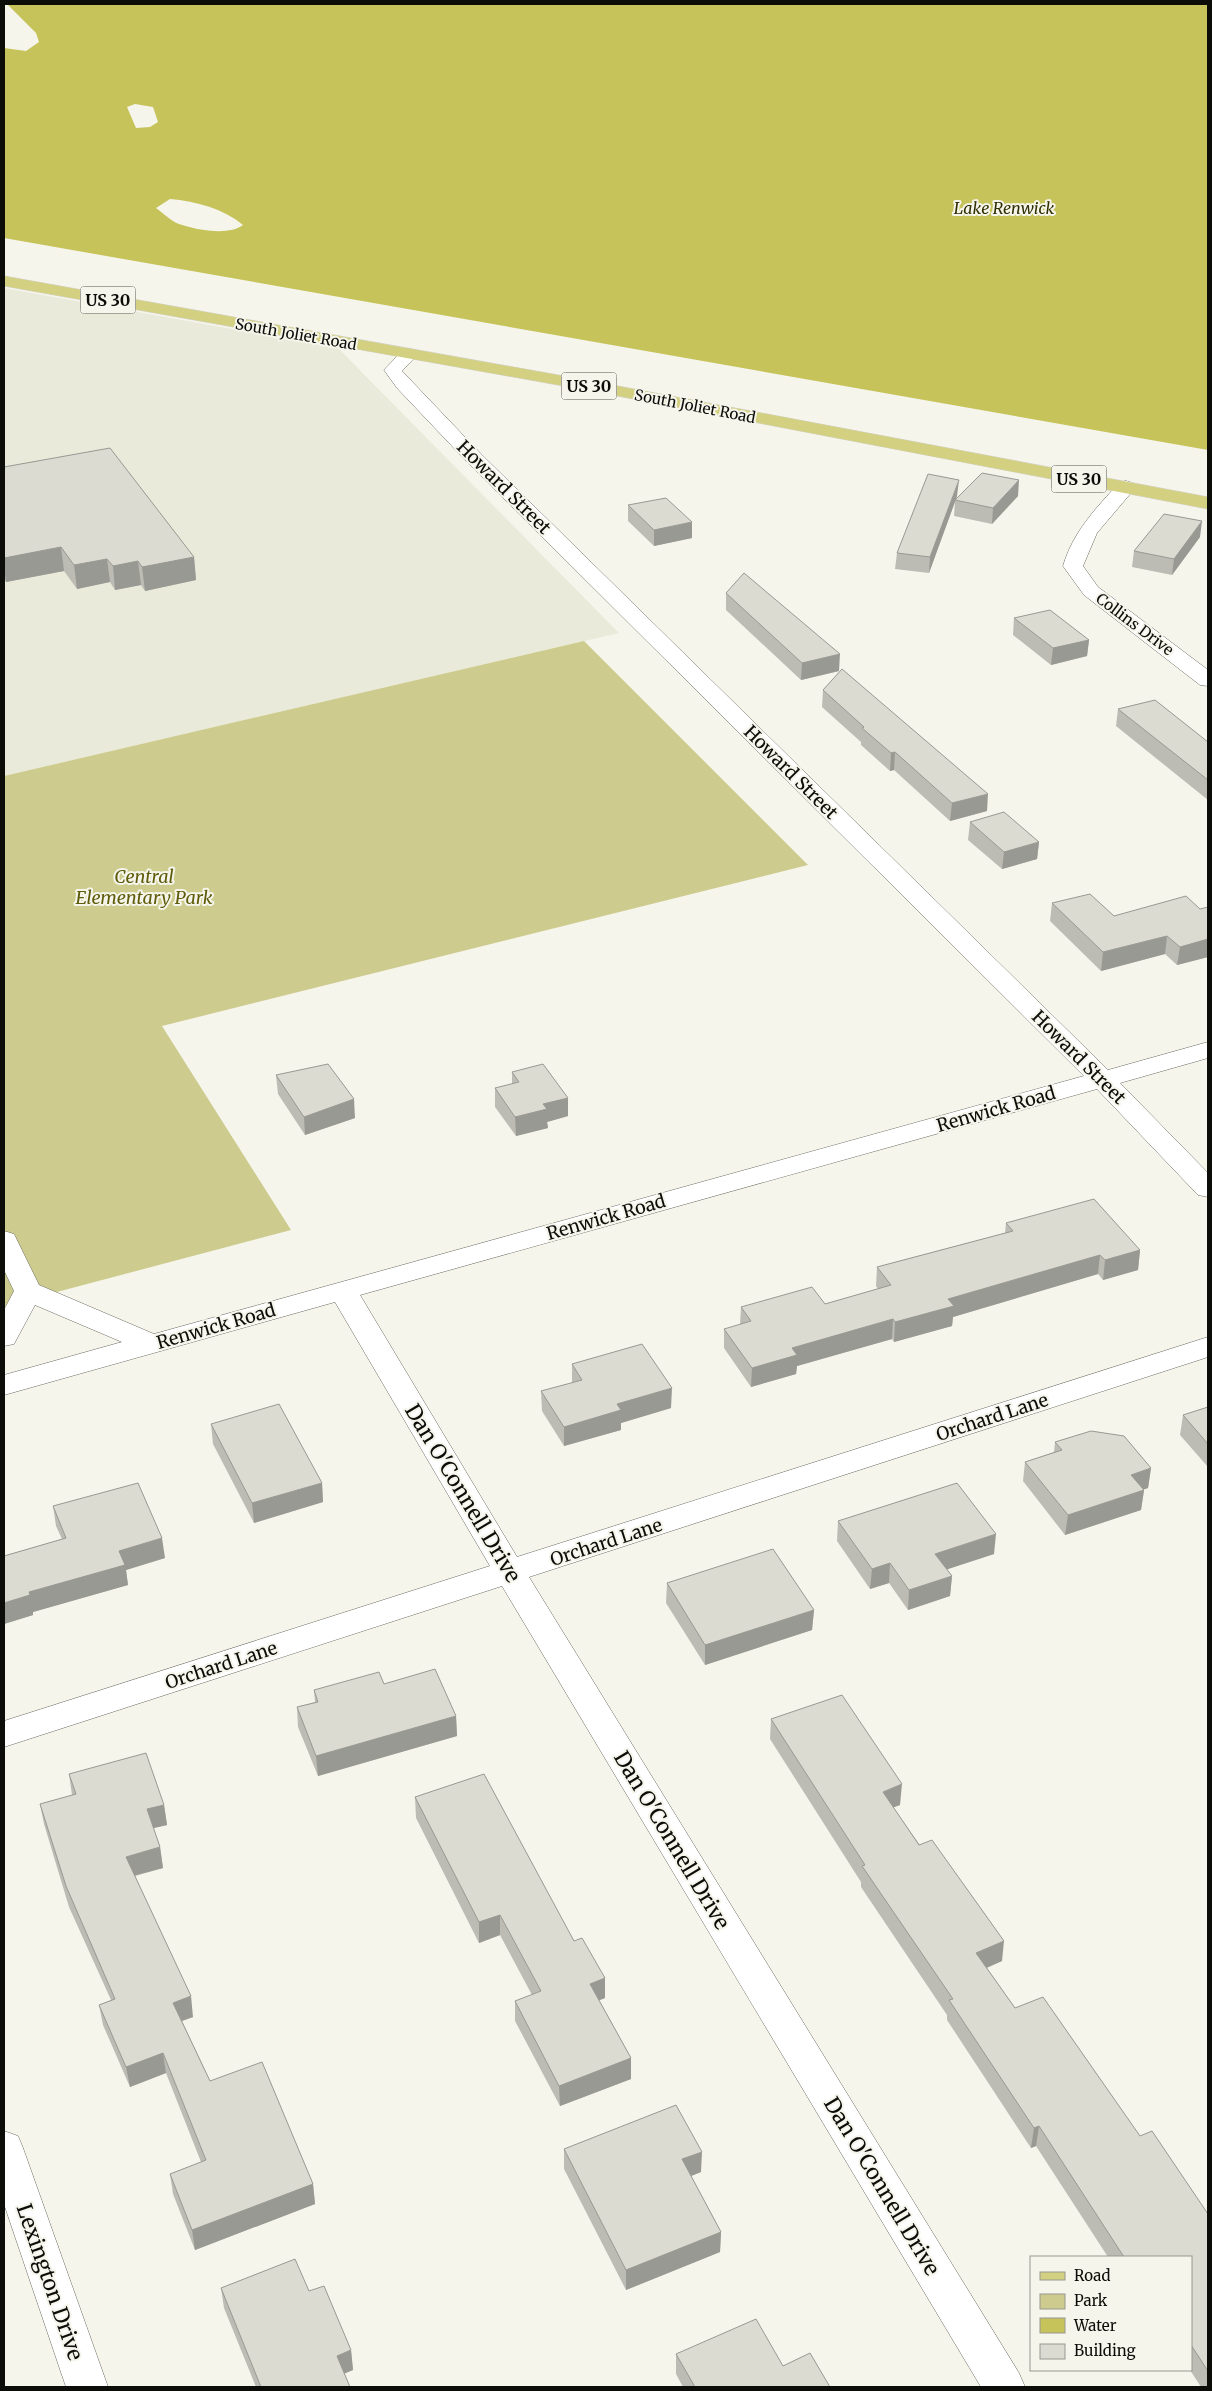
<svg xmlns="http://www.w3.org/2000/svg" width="1212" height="2391" viewBox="0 0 1212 2391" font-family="Merriweather,serif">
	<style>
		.built { fill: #eaeada }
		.green { fill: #cdcc8e }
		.water { fill: #c6c35a; fill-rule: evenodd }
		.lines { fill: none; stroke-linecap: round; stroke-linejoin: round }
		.minor-casing { stroke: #6a6a62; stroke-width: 1 }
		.major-casing { stroke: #d3d3d3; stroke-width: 1 }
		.minor { fill: #fff; fill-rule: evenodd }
		.major { fill: #d3d082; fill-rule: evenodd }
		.wall { fill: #bcbcb5 }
		.shaded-wall { fill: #999993 }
		.building { fill: #dbdbd2; stroke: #999993 }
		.labels { text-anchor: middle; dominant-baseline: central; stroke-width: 4; stroke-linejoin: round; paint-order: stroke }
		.far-street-label { font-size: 15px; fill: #0c0c09; stroke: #f5f5ec }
		.far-water-label { font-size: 16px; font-style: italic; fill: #302e00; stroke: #f5f5ec }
		.shield { fill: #f5f5ec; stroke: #52524d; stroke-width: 1 }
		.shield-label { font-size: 16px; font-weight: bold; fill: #0c0c09 }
		.street-label { font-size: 18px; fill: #0c0c09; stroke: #f5f5ec }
		.park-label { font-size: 18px; font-style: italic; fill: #5e5b09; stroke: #f5f5ec }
		.near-street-label { font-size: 21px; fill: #0c0c09; stroke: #f5f5ec }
	</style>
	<rect width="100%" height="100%" fill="#f5f5ec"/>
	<polygon class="built" points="4,288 338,348 619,633 4,776"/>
	<polygon class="green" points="584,641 808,865 162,1026 291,1230 4,1306 4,776"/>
	<path class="water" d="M 7,4 L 1208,4 L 1208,450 L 4,238 L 4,48 L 26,51 L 39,42 L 36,33 ZM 135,104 L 153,107 L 158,122 L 150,127 L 136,128 L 127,107 ZM 170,199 C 196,201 224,209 243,225 C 229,236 196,230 179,224 C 171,221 163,213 156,208 Z"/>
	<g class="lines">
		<defs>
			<g id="minor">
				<polygon points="409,349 415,350 418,354 402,371 482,455 1108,1070 1208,1042 1208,1058 1120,1083 1208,1173 1208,1197 1198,1195 1097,1089 360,1295 517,1557 1208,1337 1208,1357 529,1577 1019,2373 1025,2387 981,2387 502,1586 4,1747 4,1721 490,1566 335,1302 4,1395 4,1375 122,1342 35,1305 14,1344 4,1346 4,1310 14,1291 4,1270 4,1231 14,1234 39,1285 154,1334 1084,1076 468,463 397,388 384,370 403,350"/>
				<path d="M 1126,481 L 1133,483 L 1136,487 L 1097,533 L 1083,566 L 1098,587 L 1208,670 L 1208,686 L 1200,685 L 1084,595 L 1063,566 C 1073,532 1096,508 1119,483 Z"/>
				<polygon points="4,2131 18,2136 23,2148 108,2387 66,2387 4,2204"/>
			</g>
			<polygon id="major" points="4,276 586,380 1208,497 1208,509 586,390 4,286"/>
		</defs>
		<use href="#minor" class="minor-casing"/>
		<use href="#major" class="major-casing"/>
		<use href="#minor" class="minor"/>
		<use href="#major" class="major"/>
	</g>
	<g class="wall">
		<polygon points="4,467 194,557 196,580 145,591 141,585 115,590 110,582 77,589 64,571 6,582 4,579"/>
		<polygon points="957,496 956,499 1018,496 992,524 954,516 955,502 929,573 895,569 897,553"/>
		<polygon points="628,505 692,538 654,546 628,521"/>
		<polygon points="1200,537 1172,575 1132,567 1134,551"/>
		<polygon points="726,593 839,671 801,680 726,610"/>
		<polygon points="1014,618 1089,640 1087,656 1051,665 1013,635"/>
		<polygon points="823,690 987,811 950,821 894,770 890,771 861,745 861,742 822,707"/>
		<polygon points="1118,709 1208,742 1208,800 1116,726"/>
		<polygon points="970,822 1039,842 1037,859 1002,869 968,840"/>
		<polygon points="1052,903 1114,916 1200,909 1208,907 1208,957 1177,965 1165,954 1101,971 1050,921"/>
		<polygon points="512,1072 568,1098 568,1116 547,1122 548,1128 516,1136 495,1107 495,1088 512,1084"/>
		<polygon points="276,1075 355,1118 305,1135 278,1094"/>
		<polygon points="1006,1223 1140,1250 1138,1270 1103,1280 1098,1274 953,1317 952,1326 894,1342 892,1339 797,1366 796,1374 751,1387 724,1348 724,1329 740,1325 741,1307 825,1304 878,1289 876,1286 877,1267 1005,1233"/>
		<polygon points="572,1364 671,1408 621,1423 621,1430 564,1446 542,1411 541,1391 572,1383"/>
		<polygon points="1208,1407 1208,1467 1180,1435 1183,1415"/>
		<polygon points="211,1424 322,1483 323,1502 254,1523 213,1444"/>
		<polygon points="1055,1442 1151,1468 1148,1488 1143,1489 1144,1490 1141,1510 1065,1535 1023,1481 1025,1462 1054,1452"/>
		<polygon points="53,1506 165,1558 126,1570 128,1585 33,1612 33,1615 4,1624 4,1556 62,1539 56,1526"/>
		<polygon points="838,1521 994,1554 947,1569 952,1576 950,1596 908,1610 889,1583 870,1589 837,1541"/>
		<polygon points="667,1583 814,1610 812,1630 705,1665 666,1603"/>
		<polygon points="384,1684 456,1716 457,1736 318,1776 298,1727 297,1707 315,1702 314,1690"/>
		<polygon points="771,1719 900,1805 893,1807 1002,1961 987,1968 1015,2008 1140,2136 1208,2214 1208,2387 1201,2387 1190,2370 1191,2370 1191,2257 1108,2257 1036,2146 1031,2148 947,2020 947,2015 861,1887 861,1882 770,1739"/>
		<polygon points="69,1774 164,1805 167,1825 153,1828 160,1847 163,1868 135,1876 193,2017 182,2021 210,2081 313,2184 315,2204 195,2250 173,2194 170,2174 201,2162 166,2073 130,2087 103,2025 99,2005 111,2000 69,1907 44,1824 40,1804 72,1795"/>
		<polygon points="415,1797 574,1941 605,1978 605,1998 599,2000 631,2058 631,2079 560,2106 515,2021 515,2001 532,1995 500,1935 479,1943 416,1818"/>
		<polygon points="564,2149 701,2172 691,2176 721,2232 720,2252 626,2290 564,2169"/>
		<polygon points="221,2288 309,2291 351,2350 353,2370 344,2373 350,2387 256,2387 224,2308"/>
		<polygon points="676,2354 783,2366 830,2387 683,2387 676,2374"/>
	</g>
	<g class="shaded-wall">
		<polygon points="959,480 957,496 929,573 930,557"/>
		<polygon points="1019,480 1018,496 992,524 993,508"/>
		<polygon points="1202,521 1200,537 1172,575 1174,559"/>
		<polygon points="692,522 692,538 654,546 654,530"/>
		<polygon points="61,547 64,571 6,582 4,566 4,558"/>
		<polygon points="194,557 196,580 145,591 142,567"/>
		<polygon points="107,559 110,582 77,589 74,565"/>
		<polygon points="138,561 141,585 115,590 113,566"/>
		<polygon points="1089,640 1087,656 1051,665 1053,648"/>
		<polygon points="840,654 839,671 801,680 802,663"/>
		<polygon points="895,752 894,770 890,771 891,753"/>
		<polygon points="988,794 987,811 950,821 952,803"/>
		<polygon points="1039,842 1037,859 1002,869 1004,852"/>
		<polygon points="1167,936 1165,954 1101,971 1103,952"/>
		<polygon points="1208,939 1208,957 1177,965 1180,947"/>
		<polygon points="568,1098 568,1116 547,1122 548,1128 516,1136 515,1117 543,1104"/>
		<polygon points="354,1099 355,1118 305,1135 304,1117"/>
		<polygon points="1140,1250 1138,1270 1103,1280 1105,1260"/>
		<polygon points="1100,1255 1098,1274 953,1317 952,1326 894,1342 895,1322 948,1299"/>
		<polygon points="893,1319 892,1339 797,1366 796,1374 751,1387 752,1368 792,1348"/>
		<polygon points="672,1388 671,1408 621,1423 621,1430 564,1446 564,1427 617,1404"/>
		<polygon points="1151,1468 1148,1488 1128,1495 1131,1475"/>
		<polygon points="322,1483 323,1502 254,1523 252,1503"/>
		<polygon points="1144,1490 1141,1510 1065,1535 1068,1515"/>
		<polygon points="996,1534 994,1554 933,1574 935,1554"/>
		<polygon points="162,1538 165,1558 126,1570 128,1585 33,1612 33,1615 4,1624 4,1603 29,1592 119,1551"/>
		<polygon points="890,1563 889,1583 870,1589 872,1569"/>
		<polygon points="952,1576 950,1596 908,1610 909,1590"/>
		<polygon points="814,1610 812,1630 705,1665 705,1645"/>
		<polygon points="456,1716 457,1736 318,1776 316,1756"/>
		<polygon points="902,1784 900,1805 881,1812 883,1792"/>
		<polygon points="164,1805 167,1825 150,1829 147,1809"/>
		<polygon points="160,1847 163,1868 129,1877 126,1857"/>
		<polygon points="500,1915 500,1935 479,1943 479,1922"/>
		<polygon points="1004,1941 1002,1961 974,1973 976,1953"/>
		<polygon points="605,1978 605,1998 590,2004 590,1984"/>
		<polygon points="191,1996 193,2017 176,2023 173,2003"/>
		<polygon points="163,2053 166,2073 130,2087 126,2067"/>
		<polygon points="631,2058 631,2079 560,2106 559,2086"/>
		<polygon points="1039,2126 1036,2146 1031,2148 1034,2128"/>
		<polygon points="702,2152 701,2172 681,2180 682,2159"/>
		<polygon points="313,2184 315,2204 195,2250 192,2230"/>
		<polygon points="721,2232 720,2252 626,2290 626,2270"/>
		<polygon points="351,2350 353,2370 339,2376 337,2356"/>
	</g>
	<g class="building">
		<polygon points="110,448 194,557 142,567 138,561 113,566 107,559 74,565 61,547 4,558 4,467"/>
		<polygon points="982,473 1019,480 993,508 955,500"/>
		<polygon points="928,474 959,480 930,557 897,553"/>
		<polygon points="666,498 692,522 654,530 628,505"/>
		<polygon points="1164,514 1202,521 1174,559 1134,551"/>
		<polygon points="744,573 840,654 802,663 726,593"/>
		<polygon points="1050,610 1089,640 1053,648 1014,618"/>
		<polygon points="842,669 988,794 952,803 895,752 891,753 862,728 864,727 823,690"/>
		<polygon points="1155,700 1208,742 1208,780 1118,709"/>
		<polygon points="1004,812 1039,842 1004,852 970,822"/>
		<polygon points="1090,894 1114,916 1186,896 1200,909 1208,907 1208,939 1180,947 1167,936 1103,952 1052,903"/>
		<polygon points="328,1064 354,1099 304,1117 276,1075"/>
		<polygon points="543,1064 568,1098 543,1104 547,1109 515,1117 495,1088 519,1082 512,1072"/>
		<polygon points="1094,1199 1140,1250 1105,1260 1100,1255 948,1299 954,1306 895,1322 893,1319 792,1348 797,1355 752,1368 724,1329 751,1321 741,1307 812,1287 825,1304 891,1285 877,1267 1013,1231 1006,1223"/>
		<polygon points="642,1344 672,1388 617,1404 621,1410 564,1427 541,1391 582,1380 572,1364"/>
		<polygon points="279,1404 322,1483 252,1503 211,1424"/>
		<polygon points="1208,1407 1208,1444 1183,1415"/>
		<polygon points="1091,1431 1124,1436 1151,1468 1131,1475 1144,1490 1068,1515 1025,1462 1062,1450 1055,1442"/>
		<polygon points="138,1483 162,1538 119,1551 125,1565 29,1592 30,1595 4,1603 4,1556 66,1538 53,1506"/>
		<polygon points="957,1483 996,1534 935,1554 952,1576 909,1590 890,1563 872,1569 838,1521"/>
		<polygon points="773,1549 814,1610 705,1645 667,1583"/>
		<polygon points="435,1669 456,1716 316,1756 297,1707 318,1702 314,1690 379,1672 384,1684"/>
		<polygon points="842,1695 902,1784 883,1792 919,1845 932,1840 1004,1941 976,1953 1015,2008 1043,1997 1140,2136 1152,2131 1208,2214 1208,2371 1191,2345 1191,2257 1124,2257 1039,2126 1034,2128 949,2000 953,1999 862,1866 865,1865 771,1719"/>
		<polygon points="146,1753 164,1805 147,1809 160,1847 126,1857 191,1996 173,2003 210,2081 262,2062 313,2184 192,2230 170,2174 206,2160 163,2053 126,2067 99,2005 115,1999 66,1886 40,1804 76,1794 69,1774"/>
		<polygon points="484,1774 574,1941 582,1938 605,1978 590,1984 631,2058 559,2086 515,2001 541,1991 500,1915 479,1922 415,1797"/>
		<polygon points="676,2105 702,2152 682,2159 721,2232 626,2270 564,2149"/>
		<polygon points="295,2259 309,2291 324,2286 351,2350 337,2356 350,2387 261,2387 221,2288"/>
		<polygon points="756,2319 783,2366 810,2353 830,2387 695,2387 676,2354"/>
	</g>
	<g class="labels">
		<g class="far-street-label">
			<text transform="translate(296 334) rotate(10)">South Joliet Road</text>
			<text transform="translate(695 406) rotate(11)">South Joliet Road</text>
			<text transform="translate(1135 624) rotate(37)">Collins Drive</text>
		</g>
		<g class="far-water-label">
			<text x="1004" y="208">Lake Renwick</text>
		</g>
		<g class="shield">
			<rect x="80.5" y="286.5" width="55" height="27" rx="4"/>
			<rect x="561.5" y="372.5" width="55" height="27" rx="4"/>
			<rect x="1051.5" y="465.5" width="55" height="27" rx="4"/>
		</g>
		<g class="shield-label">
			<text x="108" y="300">US 30</text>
			<text x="589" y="386">US 30</text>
			<text x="1079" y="479">US 30</text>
		</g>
		<g class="street-label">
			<text transform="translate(504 487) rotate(45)">Howard Street</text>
			<text transform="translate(791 772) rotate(45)">Howard Street</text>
			<text transform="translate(1079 1057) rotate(45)">Howard Street</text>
			<text transform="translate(996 1109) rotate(-16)">Renwick Road</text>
			<text transform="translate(606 1217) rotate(-16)">Renwick Road</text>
			<text transform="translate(216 1326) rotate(-16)">Renwick Road</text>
			<text transform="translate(992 1417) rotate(-18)">Orchard Lane</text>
			<text transform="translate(606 1542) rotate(-18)">Orchard Lane</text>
			<text transform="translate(221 1665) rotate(-18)">Orchard Lane</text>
		</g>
		<g class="park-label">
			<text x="144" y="876">Central<tspan x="144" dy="21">Elementary Park</tspan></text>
		</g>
		<g class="near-street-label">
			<text transform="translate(463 1493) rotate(59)">Dan O'Connell Drive</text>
			<text transform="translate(672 1840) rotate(59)">Dan O'Connell Drive</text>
			<text transform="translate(882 2186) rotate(59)">Dan O'Connell Drive</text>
			<text transform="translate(50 2282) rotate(71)">Lexington Drive</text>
		</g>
	</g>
	<rect width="1212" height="2391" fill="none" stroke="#0c0c09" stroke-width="10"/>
	<rect x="1030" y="2256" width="162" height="115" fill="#f5f5ec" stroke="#989891"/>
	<rect x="1040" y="2272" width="25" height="8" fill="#d3d082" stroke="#989891"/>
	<text x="1074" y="2281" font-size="15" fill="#0c0c09">Road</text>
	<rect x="1040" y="2294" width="25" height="15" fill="#cdcc8e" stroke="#989891"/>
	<text x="1074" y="2306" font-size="15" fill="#0c0c09">Park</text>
	<rect x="1040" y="2318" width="25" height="15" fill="#c6c35a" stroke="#989891"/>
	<text x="1074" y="2331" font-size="15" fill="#0c0c09">Water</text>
	<rect x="1040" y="2344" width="25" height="15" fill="#dbdbd2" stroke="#989891"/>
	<text x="1074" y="2356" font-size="15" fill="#0c0c09">Building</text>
</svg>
